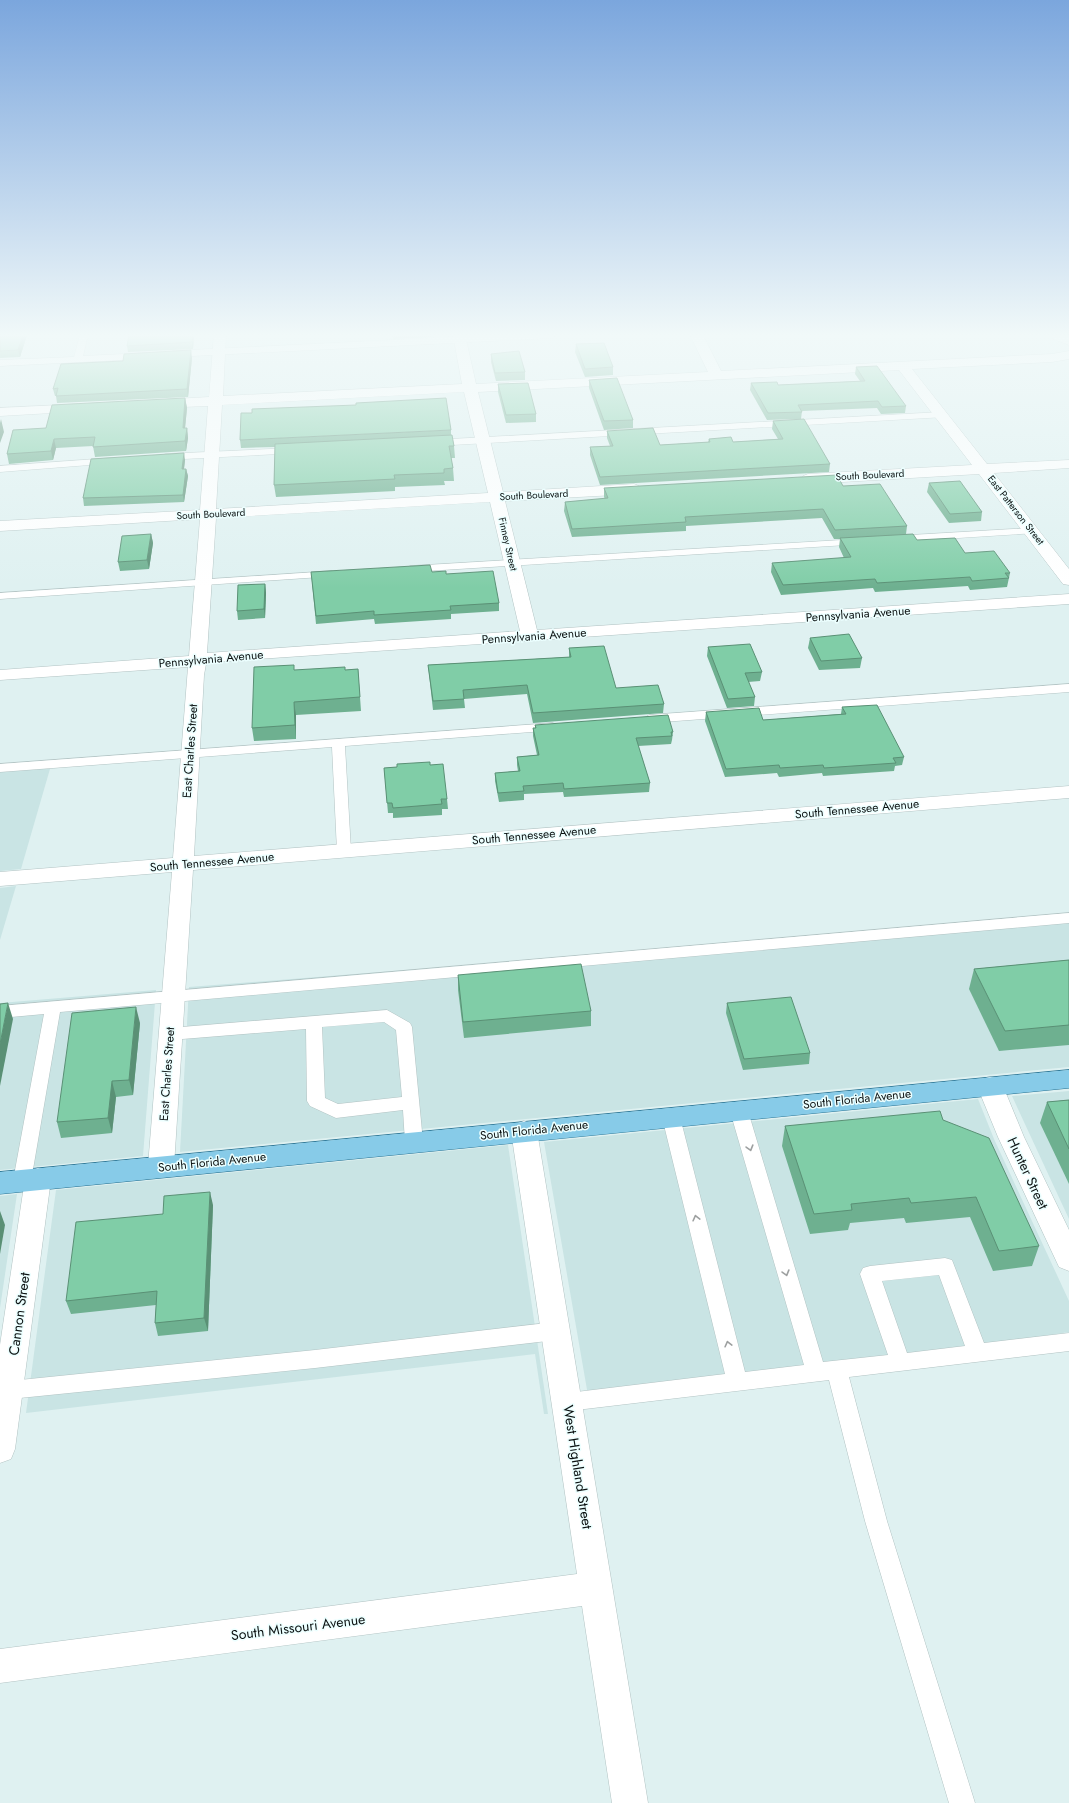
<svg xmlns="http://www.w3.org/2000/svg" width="1069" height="1803" viewBox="0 0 1069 1803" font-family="Jost,sans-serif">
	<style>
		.built { fill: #c9e4e4 }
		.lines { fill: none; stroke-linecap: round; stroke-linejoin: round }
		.lane-casing { stroke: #b2c3c3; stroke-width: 1 }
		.street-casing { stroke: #b2c3c3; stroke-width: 1 }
		.primary-casing { stroke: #287393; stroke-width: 1 }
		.lane { fill: #fff; fill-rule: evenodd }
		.street { fill: #fff; fill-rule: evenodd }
		.primary { fill: #87cbe8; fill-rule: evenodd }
		.wall { fill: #6eb090 }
		.shaded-wall { fill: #5a9075 }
		.building { fill: #80cda7; stroke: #5a9075 }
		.oneway { stroke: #9da0a0 }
		.labels { text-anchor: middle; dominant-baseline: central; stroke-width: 3; stroke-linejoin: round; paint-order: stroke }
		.far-street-label { font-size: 10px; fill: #0b1111; stroke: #ecffff }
		.street-label { font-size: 12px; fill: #0b1111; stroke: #ecffff }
		.near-street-label { font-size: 14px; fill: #0b1111; stroke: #ecffff }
	</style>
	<rect width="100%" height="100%" fill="#dff1f1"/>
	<g class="built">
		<polygon points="52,762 21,869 0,871 0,764"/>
		<polygon points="16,886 0,940 0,888"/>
		<polygon points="1069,918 1069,1067 180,1152 189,987"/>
		<polygon points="156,990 143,1156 0,1170 0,1003"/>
		<polygon points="1069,1091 1069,1219 1012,1096"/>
		<polygon points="978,1099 994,1139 1069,1301 1069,1332 590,1407 544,1142"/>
		<polygon points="508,1145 548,1414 544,1414 535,1354 26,1413 56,1190"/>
		<polygon points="17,1194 0,1308 0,1196"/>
	</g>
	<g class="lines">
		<defs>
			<g id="lane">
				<polygon points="80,335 88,335 83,356 144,353 148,356 144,359 0,366 0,360 74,357"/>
				<polygon points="493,335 556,335 552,338 172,357 168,354 172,351"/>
				<polygon points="942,412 945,413 947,415 945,417 434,446 429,443 434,440"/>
				<polygon points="294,448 298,449 299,451 298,453 165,460 160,457 165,454"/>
				<polygon points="111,458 115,459 116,461 115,463 0,472 0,466"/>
				<polygon points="1032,528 1037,531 1036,533 895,542 890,539 895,536"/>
				<polygon points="859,539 863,540 864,542 863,544 410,572 404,569 410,566"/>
				<polygon points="332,571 338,574 336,576 0,599 0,593"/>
				<polygon points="1069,684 1069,692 649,723 643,719 649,715"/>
				<polygon points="553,723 560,727 558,730 345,746 351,851 349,854 339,854 337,851 332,747 0,772 0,764"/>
				<polygon points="1069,913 1069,923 60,1012 31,1181 28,1186 22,1188 16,1186 13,1181 44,1014 0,1018 0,1006"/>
				<path d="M 387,1010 L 410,1023 L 412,1027 L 423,1142 L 420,1147 L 414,1149 L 408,1147 L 405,1142 L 403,1110 L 336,1118 L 310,1106 L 307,1101 L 306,1029 L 170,1040 L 164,1038 L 162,1034 L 164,1030 L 170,1028 ZM 384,1022 L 396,1030 L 402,1097 L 338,1104 L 325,1098 L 322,1027 Z"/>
				<path d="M 739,1104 L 745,1106 L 748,1111 L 823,1362 L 888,1355 L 860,1274 L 863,1268 L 870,1266 L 945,1258 L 952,1260 L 984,1343 L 1069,1333 L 1069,1351 L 849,1377 L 887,1521 L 975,1803 L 949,1803 L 865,1521 L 829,1380 L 568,1411 L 561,1409 L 558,1402 L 561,1395 L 568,1393 L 725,1374 L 662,1117 L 665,1112 L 671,1110 L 677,1112 L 680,1117 L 745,1372 L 804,1365 L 730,1111 L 733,1106 ZM 939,1275 L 965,1346 L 907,1353 L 882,1281 Z"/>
				<polygon points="556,1322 563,1325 566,1331 563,1337 556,1340 315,1368 0,1400 0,1382 315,1350"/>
			</g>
			<g id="street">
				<path d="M 214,335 L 226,335 L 223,396 L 462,384 L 453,335 L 465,335 L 476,384 L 708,372 L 690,335 L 703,335 L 721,371 L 1052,354 L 1069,351 L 1069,359 L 1052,362 L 912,369 L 987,464 L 1069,460 L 1069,468 L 994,473 L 1069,569 L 1069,585 L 1063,584 L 979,474 L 808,484 L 803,482 L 800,479 L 803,476 L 808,474 L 972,465 L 899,370 L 478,392 L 503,492 L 634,484 L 639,486 L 642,489 L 639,492 L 634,494 L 505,501 L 537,630 L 1069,594 L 1069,604 L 214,662 L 206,664 L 204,675 L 194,856 L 1069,786 L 1069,798 L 193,870 L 174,1166 L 170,1173 L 161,1176 L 152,1173 L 148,1166 L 172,872 L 0,886 L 0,872 L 173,858 L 188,667 L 0,680 L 0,670 L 189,656 L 200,519 L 0,531 L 0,521 L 200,510 L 208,406 L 157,408 L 152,407 L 150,404 L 152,401 L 157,400 L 209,397 ZM 464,392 L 488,493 L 216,509 L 222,405 ZM 490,502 L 520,631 L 207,653 L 216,518 Z"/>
				<polygon points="1049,335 1069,336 1069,345 1051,338"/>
				<polygon points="81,404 86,405 88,408 86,411 0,416 0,408"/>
				<polygon points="990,1077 999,1079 1003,1086 1024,1137 1069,1230 1069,1271 1059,1267 998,1137 977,1086 981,1079"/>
				<polygon points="524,1121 533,1124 537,1131 648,1803 612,1803 582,1606 0,1683 0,1649 577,1574 511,1131 515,1124"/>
				<polygon points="38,1168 47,1172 51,1179 15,1449 11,1459 0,1463 0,1345 25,1179 29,1172"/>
			</g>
			<polygon id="primary" points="1069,1070 1069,1088 0,1194 0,1172"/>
		</defs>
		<use href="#lane" class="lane-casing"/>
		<use href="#street" class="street-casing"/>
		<use href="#primary" class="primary-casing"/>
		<use href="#lane" class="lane"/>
		<use href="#street" class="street"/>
		<use href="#primary" class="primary"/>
	</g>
	<g class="wall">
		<polygon points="0,335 27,335 20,357 0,358"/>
		<polygon points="129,335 194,335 193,349 128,352 127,346"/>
		<polygon points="392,335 432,335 432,337 393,339"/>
		<polygon points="576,344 613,367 613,375 585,377 575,352"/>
		<polygon points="491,354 525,372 525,380 496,381 491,362"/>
		<polygon points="192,358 188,397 57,403 56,396 55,396 53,389"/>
		<polygon points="856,367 906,406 905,413 881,414 877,408 802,411 801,419 767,420 750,390 751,383 778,385 860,381 855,374"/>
		<polygon points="589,380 633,420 633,428 604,430 589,388"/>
		<polygon points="498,384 536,414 536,422 506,423 498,392"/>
		<polygon points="185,398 187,408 185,428 187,428 188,438 186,451 95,457 93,446 56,448 53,460 9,464 7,454 46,428"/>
		<polygon points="773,421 830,464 829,472 600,485 590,455 590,447 610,446 607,438 607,431 660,445 708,442 709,439 733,442 778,439 772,429"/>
		<polygon points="451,430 451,435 454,446 455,458 451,458 453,468 454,481 444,481 445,485 395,487 395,491 276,497 274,485 275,447 241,448 240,440"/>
		<polygon points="185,460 184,469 186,469 188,476 184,502 84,506 83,498"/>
		<polygon points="929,483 982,512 981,521 949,523 927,492"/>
		<polygon points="843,486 907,526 906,534 917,540 965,553 1010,573 1007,587 970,590 968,586 875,592 873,588 781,595 771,572 772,563 844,558 839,547 840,539 834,539 822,518 686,526 686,531 572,537 564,511 565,502 605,499 604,497 604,488"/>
		<polygon points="151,534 153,543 149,569 120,571 118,562"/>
		<polygon points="311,572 432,572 446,574 499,603 499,611 451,614 451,619 375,624 374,619 316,624"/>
		<polygon points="265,584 266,593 265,618 238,620 237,611"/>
		<polygon points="810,638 862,658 860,668 819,670 808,648"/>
		<polygon points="708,647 762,672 760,681 748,682 755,697 754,706 727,708 707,656"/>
		<polygon points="569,648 616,688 664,704 663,713 533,723 527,694 464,699 465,708 433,710 428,665 569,657"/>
		<polygon points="358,669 361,711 296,715 296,739 254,741 252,728 295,670 345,670"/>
		<polygon points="842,707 904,757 902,765 895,766 894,771 823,776 822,773 779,777 777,773 725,777 705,721 706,712 763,720 841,714"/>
		<polygon points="535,725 673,732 672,740 671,744 638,746 650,783 649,792 564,797 563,792 524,794 524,800 499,802 495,781 495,773 518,771 517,765 517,757 537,755 533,736 533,728 535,728"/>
		<polygon points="430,765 447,799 448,809 442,809 442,815 393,818 393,813 388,813 384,768"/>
		<polygon points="1069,960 1069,1045 999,1051 969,989 974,969"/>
		<polygon points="458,975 591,1011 591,1026 464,1038 458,990"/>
		<polygon points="727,1003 810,1053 809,1064 743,1070 726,1013"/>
		<polygon points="140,1023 133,1095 116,1097 112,1133 61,1138 57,1122"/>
		<polygon points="1069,1100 1069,1184 1040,1123 1047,1102"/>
		<polygon points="943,1120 1039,1246 1032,1266 993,1271 970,1217 906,1223 904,1218 850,1223 848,1230 810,1234 782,1146 785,1126"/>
		<polygon points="213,1205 208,1331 158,1336 155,1323 156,1305 71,1314 66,1301 163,1214"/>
	</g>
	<g class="shaded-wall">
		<polygon points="23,335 27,335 20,357 18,350"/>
		<polygon points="193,335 194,335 193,349 192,342"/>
		<polygon points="191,350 192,358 188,397 187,389"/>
		<polygon points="185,398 187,408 184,438 183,428"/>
		<polygon points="1,419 4,432 0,443 0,423"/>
		<polygon points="187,428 188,438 186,451 185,441"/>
		<polygon points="54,439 56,448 53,460 51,451"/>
		<polygon points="184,453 185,460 183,476 182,469"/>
		<polygon points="186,469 188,476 184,502 183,495"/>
		<polygon points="151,534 153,543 149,569 147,560"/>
		<polygon points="265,584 266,593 265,618 264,609"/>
		<polygon points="294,702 296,715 296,739 295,725"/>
		<polygon points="8,1003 13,1019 0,1086 0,1044"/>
		<polygon points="136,1007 140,1023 133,1095 129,1080"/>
		<polygon points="112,1081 116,1097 112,1133 108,1118"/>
		<polygon points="210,1192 213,1205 208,1331 204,1318"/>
		<polygon points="0,1211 5,1225 0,1254"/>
	</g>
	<g class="building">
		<polygon points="0,335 23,335 18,350 0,351"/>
		<polygon points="129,335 193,335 192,342 127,346"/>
		<polygon points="604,343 613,367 585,369 576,344"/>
		<polygon points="191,350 187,389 56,396 58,388 53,389 61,364 123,361 124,354"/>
		<polygon points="519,351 525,372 495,373 491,354"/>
		<polygon points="877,366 906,406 882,407 878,401 798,405 802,412 768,413 751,383 777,382 778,385 865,381 856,367"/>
		<polygon points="617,378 633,420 604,421 589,380"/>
		<polygon points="528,383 536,414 506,415 498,384"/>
		<polygon points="185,398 183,428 187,428 185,441 93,447 95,437 54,439 51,451 7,454 13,430 46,428 52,405"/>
		<polygon points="446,398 451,430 240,440 241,413 252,413 252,409 356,405 356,403"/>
		<polygon points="804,419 830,464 600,477 590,447 613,446 607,431 653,428 660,445 710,442 709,439 731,437 733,442 783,439 773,421"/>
		<polygon points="452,435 454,446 449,446 453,468 444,469 444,473 394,475 395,479 274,485 275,444"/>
		<polygon points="184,453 182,469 186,469 183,495 83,498 91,459"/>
		<polygon points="837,475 843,486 880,484 907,526 835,530 823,509 685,517 686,522 572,529 565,502 608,498 604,488"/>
		<polygon points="960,481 982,512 950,514 929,483"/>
		<polygon points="151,534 147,560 118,562 122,536"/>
		<polygon points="913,534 917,540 955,538 965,553 994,551 1010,573 1005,573 1009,578 972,581 970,577 877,583 875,579 783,585 772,563 851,557 840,538"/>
		<polygon points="430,565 432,572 446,571 446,574 493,571 499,603 450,606 451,610 374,615 374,611 316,616 311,572"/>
		<polygon points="265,584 264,609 237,611 238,585"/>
		<polygon points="849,634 862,658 821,661 810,638"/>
		<polygon points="750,644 762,672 745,673 755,697 728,699 708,647"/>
		<polygon points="604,646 616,688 658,685 664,704 533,713 527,685 463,690 464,699 433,701 428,665 571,657 569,648"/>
		<polygon points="294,665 294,670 345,667 345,670 358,669 360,697 294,702 295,725 252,728 254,667"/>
		<polygon points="877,705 904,757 893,758 896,763 824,768 823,765 780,768 779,765 726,769 706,712 759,708 763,720 846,714 842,707"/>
		<polygon points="668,715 673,732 671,732 672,736 636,738 650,783 564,789 563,783 523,786 524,791 498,793 495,773 520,771 517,757 539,755 533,728 536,728 535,725"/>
		<polygon points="430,762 430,765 443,764 447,799 441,799 442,804 393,808 392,803 387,803 384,768 397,767 397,764"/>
		<polygon points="1069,960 1069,1025 1005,1031 974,969"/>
		<polygon points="581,964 591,1011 463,1022 458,975"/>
		<polygon points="791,997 810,1053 744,1059 727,1003"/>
		<polygon points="8,1003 0,1044 0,1004"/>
		<polygon points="136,1007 129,1080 112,1081 108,1118 57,1122 72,1013"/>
		<polygon points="1069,1100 1069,1149 1047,1102"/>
		<polygon points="940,1111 943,1120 989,1138 1039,1246 999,1251 976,1197 911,1203 909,1198 851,1204 852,1210 814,1214 785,1126"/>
		<polygon points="210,1192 204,1318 155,1323 157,1291 66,1301 76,1222 163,1214 164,1196"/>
	</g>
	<defs><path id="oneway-chevron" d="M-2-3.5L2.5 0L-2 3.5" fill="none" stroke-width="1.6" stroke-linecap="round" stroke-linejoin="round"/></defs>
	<g class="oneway">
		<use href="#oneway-chevron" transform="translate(750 1148) rotate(74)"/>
		<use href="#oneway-chevron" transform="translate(696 1218) rotate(-104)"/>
		<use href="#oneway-chevron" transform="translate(786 1273) rotate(74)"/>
		<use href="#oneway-chevron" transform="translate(728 1344) rotate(-104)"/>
	</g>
	<linearGradient id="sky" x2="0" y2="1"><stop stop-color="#7ba6dd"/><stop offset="0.57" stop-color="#f1f9f9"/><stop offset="1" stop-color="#f1f9f9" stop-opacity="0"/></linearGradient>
	<rect width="1069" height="588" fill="url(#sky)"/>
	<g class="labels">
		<g class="far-street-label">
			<text transform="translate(870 475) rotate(-3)">South Boulevard</text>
			<text transform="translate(534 495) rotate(-3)">South Boulevard</text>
			<text transform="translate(1016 510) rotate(52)">East Patterson Street</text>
			<text transform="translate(211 514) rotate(-3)">South Boulevard</text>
			<text transform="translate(508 544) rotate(77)">Finney Street</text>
		</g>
		<g class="street-label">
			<text transform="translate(858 614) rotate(-4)">Pennsylvania Avenue</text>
			<text transform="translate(534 636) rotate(-4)">Pennsylvania Avenue</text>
			<text transform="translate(211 659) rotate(-5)">Pennsylvania Avenue</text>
			<text transform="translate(190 751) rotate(-86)">East Charles Street</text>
			<text transform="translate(857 809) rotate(-5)">South Tennessee Avenue</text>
			<text transform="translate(534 835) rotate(-5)">South Tennessee Avenue</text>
			<text transform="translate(212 862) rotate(-5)">South Tennessee Avenue</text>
			<text transform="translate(167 1074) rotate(-86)">East Charles Street</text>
			<text transform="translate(857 1099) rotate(-6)">South Florida Avenue</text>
			<text transform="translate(534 1130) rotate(-6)">South Florida Avenue</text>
			<text transform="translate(212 1162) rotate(-6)">South Florida Avenue</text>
		</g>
		<g class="near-street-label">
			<text transform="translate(1028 1173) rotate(65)">Hunter Street</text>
			<text transform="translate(19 1314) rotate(-82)">Cannon Street</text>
			<text transform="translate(578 1467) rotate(81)">West Highland Street</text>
			<text transform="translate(298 1627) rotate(-7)">South Missouri Avenue</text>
		</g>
	</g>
</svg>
